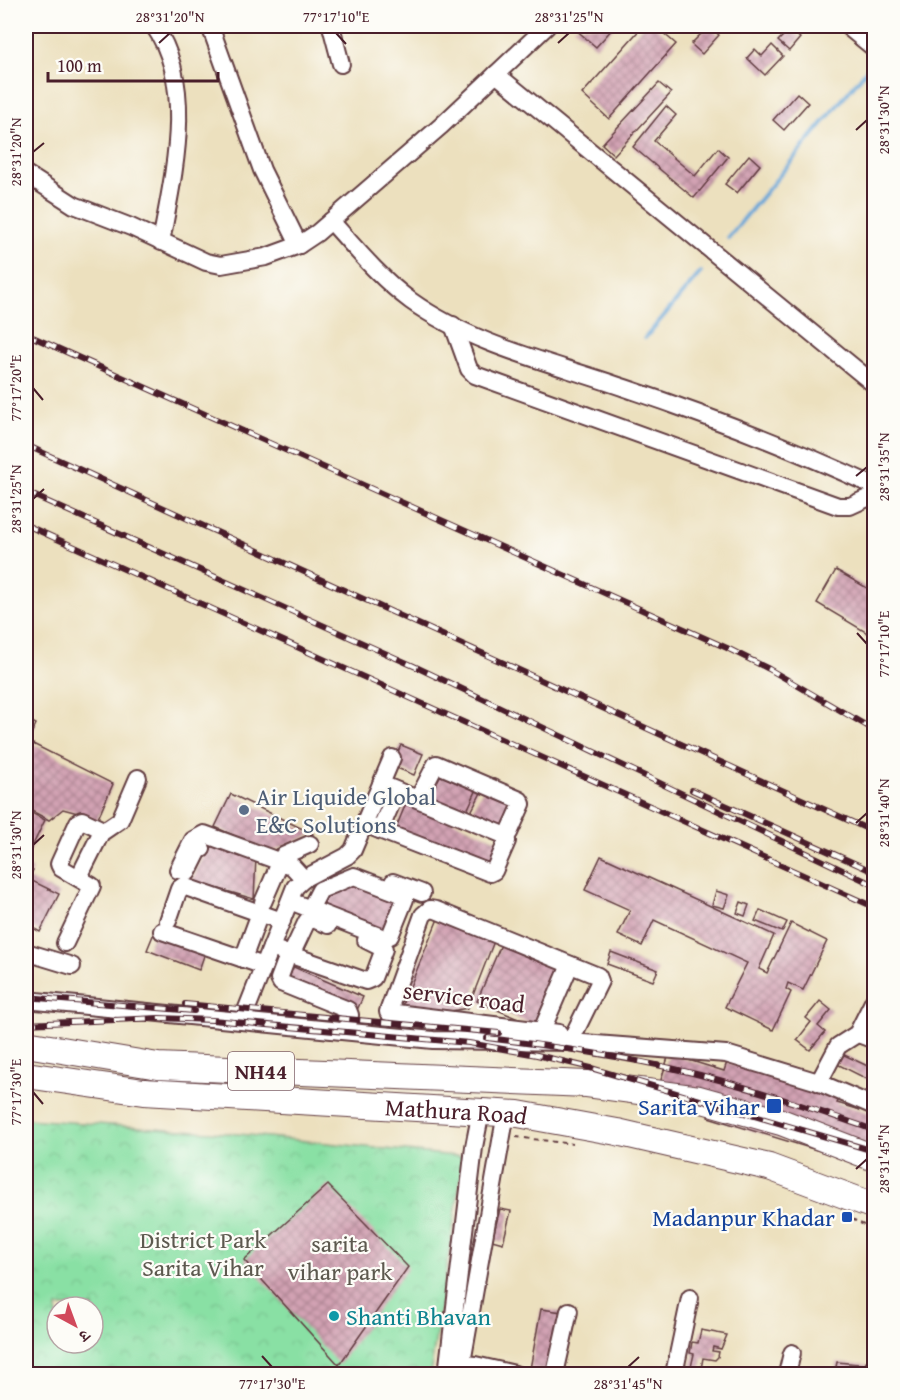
<svg xmlns="http://www.w3.org/2000/svg" width="900" height="1400" viewBox="0 0 900 1400" font-family="'Gentium Book Plus','Noto Serif Devanagari',serif">
	<style>
		.park { fill: url(#park-crowns); stroke: #6a8068; stroke-width: 1.5; fill-rule: evenodd }
		.lines { fill: none; stroke-linecap: round; stroke-linejoin: round }
		.stream { stroke: #64a4d7; stroke-width: 4 }
		.building { fill: url(#building-cross-hatch) }
		.minor-casing { stroke: #623c41; stroke-width: 20 }
		.highway-casing { stroke: #623c41; stroke-width: 28 }
		.path { stroke: #623c41; stroke-width: 2; stroke-dasharray: 4.5 4.5; stroke-linecap: butt }
		.minor { stroke: #fff; stroke-width: 16 }
		.highway { stroke: #fff; stroke-width: 26 }
		.rail-casing { stroke: #4a1f2b; stroke-width: 6 }
		.rail { stroke: #fdfcf7; stroke-width: 4; stroke-dasharray: 11; stroke-linecap: butt }
		.ticks { fill: none; stroke: #4a1f2b; stroke-width: 2 }
		.service-dot { fill: #5c6f8a; stroke: #fdfcf7; stroke-width: 2 }
		.transit-dot { fill: #1a4fb4; stroke: #fdfcf7; stroke-width: 2 }
		.culture-dot { fill: #0f9aa8; stroke: #fdfcf7; stroke-width: 2 }
		.labels { text-anchor: middle; dominant-baseline: central; stroke-width: 4.5; stroke-linejoin: round; paint-order: stroke }
		.shield { fill: #fdfcf7; stroke: #806168; stroke-width: 1.5 }
		.shield-label { font-size: 22px; font-weight: bold; fill: #4a1f2b }
		.service-label { font-size: 24px; fill: #4e5e75; stroke: #fdfcf7; text-anchor: start }
		.street-label { font-size: 24px; fill: #4a1f2b; stroke: #fdfcf7 }
		.transit-label { font-size: 24px; fill: #164399; stroke: #fdfcf7; text-anchor: end }
		.park-label { font-size: 24px; fill: #5d594f; stroke: #fdfcf7 }
		.culture-label { font-size: 24px; fill: #0d838f; stroke: #fdfcf7; text-anchor: start }
		.neatline { fill: none; stroke: #4a1f2b; stroke-width: 2 }
		.ticks-label { font-size: 15px; text-anchor: middle; fill: #4a1f2b }
	</style>
	<defs>
		<pattern id="park-crowns" width="20" height="18" patternUnits="userSpaceOnUse" patternTransform="scale(1.5)"><rect width="20" height="18" fill="#89e0a4"/><path d="M2 6a3 3 0 1 1 6 0M12 15a3 3 0 1 1 6 0" fill="none" stroke="#78c08d"/></pattern>
		<pattern id="building-cross-hatch" width="8" height="8" patternUnits="userSpaceOnUse" patternTransform="scale(1.5)"><rect width="8" height="8" fill="#d2a2b3"/><path d="M0 0l8 8M0 8l8-8" fill="none" stroke="#ac8392"/></pattern>
	</defs>
	<rect width="100%" height="100%" fill="#fdfcf7"/>
	<filter id="ink" filterUnits="userSpaceOnUse"><feTurbulence type="fractalNoise" baseFrequency=".0167" numOctaves="2"/><feDisplacementMap in="SourceGraphic" scale="12" xChannelSelector="R" yChannelSelector="G"/><feConvolveMatrix kernelMatrix="1 2 1 2 8 2 1 2 1" color-interpolation-filters="sRGB"/></filter>
	<filter id="wash" filterUnits="userSpaceOnUse"><feTurbulence type="fractalNoise" baseFrequency=".008" numOctaves="4" result="noise"/><feDisplacementMap in="SourceGraphic" scale="24" xChannelSelector="R" yChannelSelector="G"/><feGaussianBlur stdDeviation="1.35" result="paint"/><feColorMatrix in="noise" values="0 0 0 0 0 0 0 0 0 0 0 0 0 0 0 0 0 1.4 0 .05"/><feComposite in="paint" operator="in"/></filter>
	<g filter="url(#wash)">
		<rect width="100%" height="100%" fill="#ece0be"/>
		<path class="park" d="M 26,1119 L 238,1134 L 464,1157 L 430,1374 L 26,1374 ZM 57,1307 L 93,1307 L 93,1343 L 57,1343 Z"/>
		<g class="lines">
			<g class="stream">
				<polyline points="728,238 874,61"/>
				<polyline points="645,338 701,272"/>
			</g>
		</g>
		<g id="blocks">
			<g class="building">
				<polygon points="576,26 615,26 596,47 574,28"/>
				<polygon points="643,26 655,26 676,44 609,119 582,94"/>
				<polygon points="709,26 719,35 702,54 691,44"/>
				<polygon points="790,29 800,38 789,51 778,41"/>
				<polygon points="772,45 783,56 765,75 747,58 755,49 762,56"/>
				<polygon points="659,83 671,93 614,155 602,144"/>
				<polygon points="797,93 808,103 784,130 773,120"/>
				<polygon points="666,106 676,115 654,141 695,176 718,148 728,157 694,198 633,147"/>
				<polygon points="749,155 760,165 737,193 725,184"/>
				<polygon points="836,570 874,592 874,637 817,603"/>
				<polygon points="26,719 36,724 26,744"/>
				<polygon points="33,744 113,784 96,823 89,816 63,809 49,820 26,808 26,760"/>
				<polygon points="401,745 423,754 414,775 392,766"/>
				<polygon points="436,767 478,787 464,817 421,797"/>
				<polygon points="485,785 518,801 503,833 469,816"/>
				<polygon points="231,794 313,834 270,852 215,827"/>
				<polygon points="407,801 504,843 490,872 395,830"/>
				<polygon points="26,810 45,820 26,859"/>
				<polygon points="207,845 256,857 254,899 192,881"/>
				<polygon points="601,856 774,935 759,969 767,973 791,923 827,941 803,990 788,983 786,989 791,992 773,1030 725,1007 747,963 654,920 642,946 618,935 630,910 585,890"/>
				<polygon points="26,866 33,870 28,879 59,894 40,932 26,924"/>
				<polygon points="359,880 399,901 384,936 322,910 327,891"/>
				<polygon points="716,891 729,895 724,908 712,905"/>
				<polygon points="741,902 749,905 745,916 737,913"/>
				<polygon points="760,910 787,922 782,932 755,921"/>
				<polygon points="440,914 496,936 468,1008 427,1015 399,1013"/>
				<polygon points="154,933 205,953 199,970 147,950"/>
				<polygon points="503,940 566,968 539,1028 477,1001"/>
				<polygon points="611,952 658,970 653,981 607,964"/>
				<polygon points="289,965 363,997 357,1010 283,979"/>
				<polygon points="820,1001 831,1010 818,1026 825,1032 810,1050 797,1040 811,1022 806,1018"/>
				<polygon points="840,1053 874,1069 873,1082 835,1063"/>
				<polygon points="669,1054 724,1071 727,1062 840,1096 837,1103 874,1114 874,1160 826,1153 708,1117 710,1109 657,1093"/>
				<polygon points="328,1185 408,1267 339,1365 244,1260"/>
				<polygon points="500,1209 511,1211 503,1243 492,1240"/>
				<polygon points="541,1309 562,1312 551,1372 530,1369"/>
				<polygon points="701,1330 727,1335 721,1349 713,1347 712,1351 719,1352 718,1357 715,1360 703,1358 701,1369 691,1367 694,1354 690,1353 692,1342 698,1343"/>
				<polygon points="837,1362 868,1365 866,1373 842,1374 835,1372"/>
			</g>
		</g>
	</g>
	<g filter="url(#ink)">
		<use href="#blocks" fill-opacity="0" stroke="#623c41" stroke-width="1.5"/>
		<g class="lines">
			<defs>
				<g id="minor">
					<path d="M 154,26 C 196,85 173,176 161,242"/>
					<polyline points="210,26 262,170 299,245"/>
					<polyline points="331,26 341,64"/>
					<polyline points="847,26 874,48"/>
					<polyline points="867,26 874,31"/>
					<polyline points="496,74 874,384"/>
					<polyline points="26,174 74,205 131,227 206,262 221,265 266,257 299,245 317,233 441,126 547,26"/>
					<path d="M 331,221 C 356,249 381,279 411,301 C 474,346 554,363 625,388 C 709,416 794,449 874,486"/>
					<polyline points="453,325 469,369 475,375 838,506 850,506 874,495"/>
					<polyline points="381,784 504,835 509,833 522,804 520,800 436,764 418,799"/>
					<polyline points="364,824 490,873 494,871 507,841"/>
					<polyline points="380,830 395,795"/>
					<polyline points="202,849 199,850 188,872 178,870 193,840 204,834 292,866 304,879"/>
					<polyline points="79,877 101,833 120,820 138,778"/>
					<polyline points="393,882 422,893"/>
					<polyline points="290,901 384,938 390,936 405,899 401,894 354,876 320,890 310,909"/>
					<polyline points="263,902 283,856 310,844"/>
					<polyline points="168,921 179,889 183,886 282,921"/>
					<polyline points="162,931 264,966"/>
					<polyline points="65,943 92,886 61,868 59,864 78,822 82,820 103,830"/>
					<polyline points="271,948 366,981 373,978 384,949 366,940"/>
					<polyline points="26,952 72,966"/>
					<polyline points="291,955 307,921 313,919 328,925"/>
					<polyline points="243,959 260,913"/>
					<polyline points="285,963 279,979 281,983 348,1010 350,1015 347,1031"/>
					<polyline points="26,1000 433,1040 570,1042 726,1054 815,1081 874,1106"/>
					<polyline points="874,1000 859,1030 861,1035 874,1040"/>
					<polyline points="242,1021 295,887 305,878 347,856 353,850 392,758"/>
					<polyline points="542,1030 570,965"/>
					<polyline points="559,1033 388,1012 423,915 430,909 436,910 598,976 600,981 570,1042"/>
					<polyline points="819,1082 838,1046 860,1032"/>
					<polyline points="452,1363 475,1365 515,1374"/>
					<polyline points="447,1374 474,1147 481,1111"/>
					<polyline points="460,1374 506,1113"/>
					<polyline points="555,1374 569,1311"/>
					<polyline points="674,1374 690,1298"/>
					<polyline points="787,1374 792,1353"/>
					<polyline points="873,1374 874,1367"/>
				</g>
				<g id="highway">
					<polyline points="26,1044 158,1066 587,1084 699,1099 781,1122 874,1158"/>
					<path id="s1" d="M 26,1075 L 144,1092 L 518,1114 L 617,1132 L 769,1167 L 874,1206"/>
				</g>
			</defs>
			<use href="#minor" class="minor-casing"/>
			<use href="#highway" class="highway-casing"/>
			<g class="path">
				<polyline points="516,1137 573,1144"/>
				<polyline points="852,1219 874,1230"/>
			</g>
			<use href="#minor" class="minor"/>
			<use href="#highway" class="highway"/>
			<defs>
				<g id="rail">
					<polyline points="26,334 727,648 769,669 874,730"/>
					<polyline points="26,445 874,832"/>
					<polyline points="26,492 416,667 874,885"/>
					<polyline points="26,525 874,907"/>
					<polyline points="692,790 874,872"/>
					<polyline points="26,997 194,1011"/>
					<polyline points="185,1004 499,1033"/>
					<polyline points="26,1024 159,1018 212,1020 469,1043 537,1055 591,1068 874,1151"/>
					<path d="M 487,1038 C 561,1047 636,1058 708,1077 C 765,1092 819,1111 874,1130"/>
				</g>
			</defs>
			<use href="#rail" class="rail-casing"/>
			<use href="#rail" class="rail"/>
		</g>
	</g>
	<path class="ticks" d="M 336,33 L 346,44M 159,43 L 170,33M 558,43 L 569,33M 856,130 L 867,120M 33,152 L 44,143M 33,388 L 43,400M 856,476 L 867,467M 33,499 L 44,489M 857,633 L 867,644M 856,823 L 867,813M 33,845 L 44,835M 33,1092 L 43,1104M 856,1169 L 867,1159M 262,1356 L 272,1367M 628,1367 L 639,1357"/>
	<circle class="service-dot" cx="244" cy="810" r="6"/>
	<g class="transit-dot">
		<rect x="766" y="1098" width="16" height="16" rx="3"/>
		<rect x="841" y="1211" width="12" height="12" rx="3"/>
	</g>
	<circle class="culture-dot" cx="334" cy="1316" r="6"/>
	<g class="labels">
		<rect class="shield" x="228" y="1052" width="66" height="38" rx="4.5"/>
		<g class="shield-label">
			<text x="261" y="1071">NH44</text>
		</g>
		<g class="service-label">
			<text x="256" y="796">Air Liquide Global<tspan x="256" dy="28">E&amp;C Solutions</tspan></text>
		</g>
		<g class="street-label">
			<text transform="translate(464 997) rotate(7)">service road</text>
			<text stroke="none"><textPath href="#s1" startOffset="432">Mathura Road</textPath></text>
		</g>
		<g class="transit-label">
			<text x="760" y="1106">Sarita Vihar</text>
			<text x="835" y="1217">Madanpur Khadar</text>
		</g>
		<g class="park-label">
			<text x="203" y="1239">District Park<tspan x="203" dy="28">Sarita Vihar</tspan></text>
			<text x="340" y="1243">sarita<tspan x="340" dy="28">vihar park</tspan></text>
		</g>
		<g class="culture-label">
			<text x="346" y="1316">Shanti Bhavan</text>
		</g>
	</g>
	<rect width="900" height="1400" fill="none" stroke="#fdfcf7" stroke-width="66"/>
	<g transform="translate(75 1325) rotate(139)"><circle r="28" fill="#fdfcf7" stroke="#b5a4a5" stroke-width="1.5"/>
	<path d="M0-4.5L10 22L0 15L-10 22Z" fill="#d1495b"/>
	<text y="-9" font-size="16" font-weight="bold" text-anchor="middle" fill="#4a1f2b">उ</text>
	</g>
	<path d="M48 72v9h170v-9" fill="none" stroke="#4a1f2b" stroke-width="3"/>
	<text x="57" y="72" font-size="18" fill="#4a1f2b" stroke="#fdfcf7" stroke-width="4.5" paint-order="stroke">100 m</text>
	<rect x="33" y="33" width="834" height="1334" class="neatline"/>
	<g class="ticks-label">
		<text x="170" y="22">28°31'20"N</text>
		<text x="336" y="22">77°17'10"E</text>
		<text x="569" y="22">28°31'25"N</text>
		<text transform="translate(884 120) rotate(-90)" y="5">28°31'30"N</text>
		<text transform="translate(16 152) rotate(-90)" y="5">28°31'20"N</text>
		<text transform="translate(16 388) rotate(-90)" y="5">77°17'20"E</text>
		<text transform="translate(884 467) rotate(-90)" y="5">28°31'35"N</text>
		<text transform="translate(16 499) rotate(-90)" y="5">28°31'25"N</text>
		<text transform="translate(884 644) rotate(-90)" y="5">77°17'10"E</text>
		<text transform="translate(884 813) rotate(-90)" y="5">28°31'40"N</text>
		<text transform="translate(16 845) rotate(-90)" y="5">28°31'30"N</text>
		<text transform="translate(16 1092) rotate(-90)" y="5">77°17'30"E</text>
		<text transform="translate(884 1159) rotate(-90)" y="5">28°31'45"N</text>
		<text x="272" y="1389">77°17'30"E</text>
		<text x="628" y="1389">28°31'45"N</text>
	</g>
</svg>
